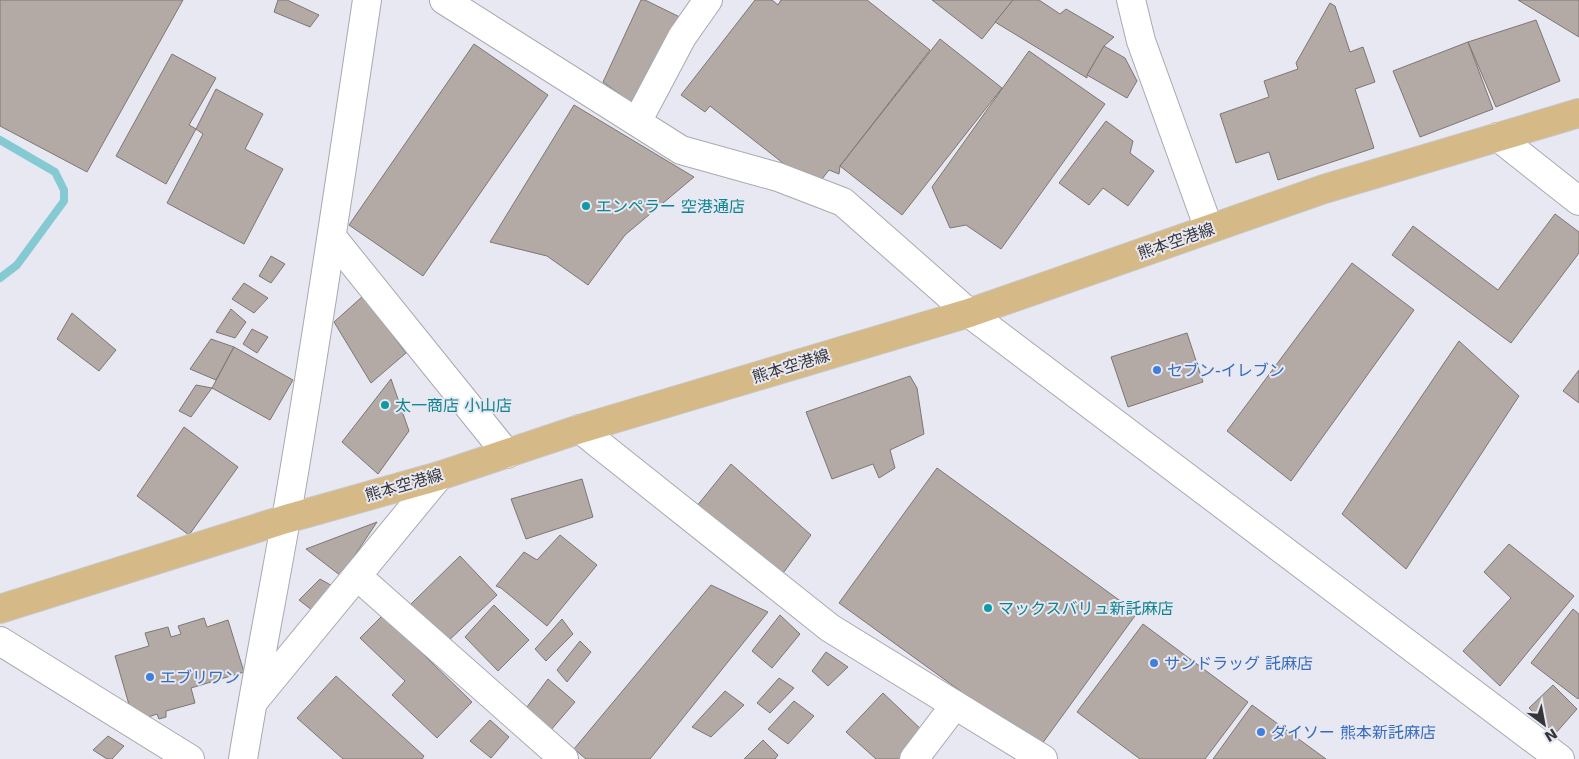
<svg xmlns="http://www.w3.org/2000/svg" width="1579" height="759" viewBox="0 0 1579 759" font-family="'DejaVu Sans','Noto Sans JP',sans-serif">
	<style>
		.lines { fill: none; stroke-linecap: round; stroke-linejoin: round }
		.stream { stroke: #85cad2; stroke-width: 8 }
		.building { fill: #b3aaa6; stroke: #7e7673 }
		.minor-casing { stroke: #a8a9b1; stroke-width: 30 }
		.major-casing { stroke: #c7c7c8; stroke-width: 30 }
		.minor { stroke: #fff; stroke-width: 28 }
		.major { stroke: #d5b986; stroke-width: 28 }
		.culture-dot { fill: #0f9aa8; stroke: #e7e8f1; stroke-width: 2 }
		.shop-dot { fill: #3f7fe0; stroke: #e7e8f1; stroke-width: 2 }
		.labels { text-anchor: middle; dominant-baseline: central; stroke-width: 4; stroke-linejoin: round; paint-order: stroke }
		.culture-label { font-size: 16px; fill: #0d838f; stroke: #e7e8f1; text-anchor: start }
		.street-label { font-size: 16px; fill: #36363a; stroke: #e7e8f1 }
		.shop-label { font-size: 16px; fill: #366cbe; stroke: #e7e8f1; text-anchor: start }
	</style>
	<rect width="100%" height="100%" fill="#e7e8f1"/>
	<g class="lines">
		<polyline class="stream" points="0,140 55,172 64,190 64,201 17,265 0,278"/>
	</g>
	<g class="building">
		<polygon points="0,0 183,0 87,172 0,126"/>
		<polygon points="278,0 287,0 319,15 310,27 274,12"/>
		<polygon points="641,0 645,0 692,23 643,111 603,82"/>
		<polygon points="755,0 772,0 778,5 781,0 867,0 930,50 840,166 839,174 829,170 815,188 710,106 705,112 681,95"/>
		<polygon points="932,0 1013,0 982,39"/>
		<polygon points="1013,0 1039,0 1060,14 1066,9 1114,37 1104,46 1087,75 1087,78 995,22"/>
		<polygon points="1518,0 1579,0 1579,37"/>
		<polygon points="1330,3 1335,6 1350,52 1363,47 1375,82 1355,89 1374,148 1278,180 1269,152 1236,163 1220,114 1269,97 1264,81 1298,69 1296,63"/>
		<polygon points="1536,20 1560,81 1496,107 1468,42"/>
		<polygon points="940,39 1002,88 902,215 840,166"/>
		<polygon points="1468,42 1493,109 1420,137 1393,71"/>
		<polygon points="474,44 548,95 423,276 349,225"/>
		<polygon points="1104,46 1125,58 1137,81 1127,98 1087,75"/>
		<polygon points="1029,51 1105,104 1001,249 966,225 950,228 932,187"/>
		<polygon points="172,54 216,78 189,125 196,129 166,184 116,156"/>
		<polygon points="216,89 263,114 245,149 283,169 244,244 167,203 203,134 196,129"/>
		<polygon points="574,105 694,177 625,235 588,285 547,256 490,242"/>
		<polygon points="1106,121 1133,141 1130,153 1154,171 1128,206 1103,188 1089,205 1059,183"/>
		<polygon points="1555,214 1579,232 1579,253 1511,343 1392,255 1413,226 1498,290"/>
		<polygon points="271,256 285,264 271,283 259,276"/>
		<polygon points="1352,263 1414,310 1291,481 1227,431"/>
		<polygon points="244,283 268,298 254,313 232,299"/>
		<polygon points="363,296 406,353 371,383 334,322"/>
		<polygon points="231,309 246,322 235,338 216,332"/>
		<polygon points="72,313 116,350 99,371 57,339"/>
		<polygon points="252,329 268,337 257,353 243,344"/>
		<polygon points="1187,333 1203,382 1128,407 1111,357"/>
		<polygon points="211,339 234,347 216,380 190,369"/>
		<polygon points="1459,341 1519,396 1406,569 1342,514"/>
		<polygon points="234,347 293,380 270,420 212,388"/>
		<polygon points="1579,370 1579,403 1563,391"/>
		<polygon points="910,376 917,388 924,434 890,450 895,468 879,478 873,464 832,479 806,412"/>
		<polygon points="391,379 409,431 378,474 342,442"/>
		<polygon points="196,385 212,388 191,417 179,411"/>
		<polygon points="184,427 238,467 189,535 137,496"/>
		<polygon points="731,464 811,535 778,580 692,512"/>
		<polygon points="937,468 1137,613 1039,748 839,603"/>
		<polygon points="582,479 593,517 526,539 511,499"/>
		<polygon points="377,522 341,576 306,549"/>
		<polygon points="560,535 597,565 547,626 501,588 496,586 524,552 537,560"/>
		<polygon points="1509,544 1574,596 1500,686 1463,651 1511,598 1484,572"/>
		<polygon points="460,556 497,595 446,643 411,604"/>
		<polygon points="320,579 343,592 317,614 299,600"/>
		<polygon points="711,585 768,612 650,759 586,759 574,749"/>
		<polygon points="494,605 529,640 498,671 465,637"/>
		<polygon points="1573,609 1579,614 1579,697 1578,699 1531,663"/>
		<polygon points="383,615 472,702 437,738 392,695 405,681 360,638"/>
		<polygon points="780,615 800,634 772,668 752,651"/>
		<polygon points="204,618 207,627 228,620 244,672 191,688 195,703 166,711 166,717 159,719 157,714 134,722 115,656 149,646 145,633 168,627 171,637 181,634 178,626"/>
		<polygon points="562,619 573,634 546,661 535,649"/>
		<polygon points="1143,624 1248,702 1205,759 1140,759 1077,712"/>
		<polygon points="580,641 591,652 567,682 557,670"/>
		<polygon points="826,652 848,667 828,686 812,671"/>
		<polygon points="336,676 424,756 422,759 343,759 297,718"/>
		<polygon points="779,678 794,688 770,713 757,703"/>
		<polygon points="548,679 575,702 550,731 524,711"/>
		<polygon points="1553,685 1577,709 1555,734 1529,708"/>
		<polygon points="725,691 744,705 711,737 692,727"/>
		<polygon points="883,693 925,733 902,759 876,759 846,732"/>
		<polygon points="794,701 814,716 788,744 768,729"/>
		<polygon points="1252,705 1326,759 1213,759"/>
		<polygon points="490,720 509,737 491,758 470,741"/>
		<polygon points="108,736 124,746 112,759 107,759 93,750"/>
		<polygon points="763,740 778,755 775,759 744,759"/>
	</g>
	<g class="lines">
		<defs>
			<g id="minor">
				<polyline points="444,0 681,150 778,177 843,202 969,313 1560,759"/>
				<polyline points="1131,0 1141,41 1209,229"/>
				<polyline points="637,122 682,37 708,0"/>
				<polyline points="1498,137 1579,201"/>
				<polyline points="332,237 507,454"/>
				<polyline points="580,429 830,628 1043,759"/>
				<polyline points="357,576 564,759"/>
				<polyline points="0,641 190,759"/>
				<polyline points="253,702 439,476"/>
				<path d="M 243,759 C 256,679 272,599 286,519 C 316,347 341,173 367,0"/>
				<polyline points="914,759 955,705"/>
			</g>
			<polyline id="major" points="0,609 286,519 439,476 580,429 969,313 1324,189 1579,113"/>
		</defs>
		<use href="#minor" class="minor-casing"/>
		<use href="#major" class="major-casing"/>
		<use href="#minor" class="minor"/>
		<use href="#major" class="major"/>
	</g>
	<g class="culture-dot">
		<circle cx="586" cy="206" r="5"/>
		<circle cx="385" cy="405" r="5"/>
		<circle cx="988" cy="608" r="5"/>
	</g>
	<g class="shop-dot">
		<circle cx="1157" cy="370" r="5"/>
		<circle cx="1154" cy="663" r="5"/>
		<circle cx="150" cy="677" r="5"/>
		<circle cx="1261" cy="732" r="5"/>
	</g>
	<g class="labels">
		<g class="culture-label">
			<text x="596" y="206">エンペラー 空港通店</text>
			<text x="395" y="405">太一商店 小山店</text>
			<text x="998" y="608">マックスバリュ新託麻店</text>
		</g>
		<g class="street-label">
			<text transform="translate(1176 241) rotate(-19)">熊本空港線</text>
			<text transform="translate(791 366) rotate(-17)">熊本空港線</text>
			<text transform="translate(404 485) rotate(-16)">熊本空港線</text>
		</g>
		<g class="shop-label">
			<text x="1167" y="370">セブン-イレブン</text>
			<text x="1164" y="663">サンドラッグ 託麻店</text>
			<text x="160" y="677">エブリワン</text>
			<text x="1271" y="732">ダイソー 熊本新託麻店</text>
		</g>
	</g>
	<g transform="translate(1544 724) rotate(148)" stroke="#e7e8f1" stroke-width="4" paint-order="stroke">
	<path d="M0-4L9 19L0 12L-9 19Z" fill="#36363a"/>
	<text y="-8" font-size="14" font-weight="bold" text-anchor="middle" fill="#36363a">N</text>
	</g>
</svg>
